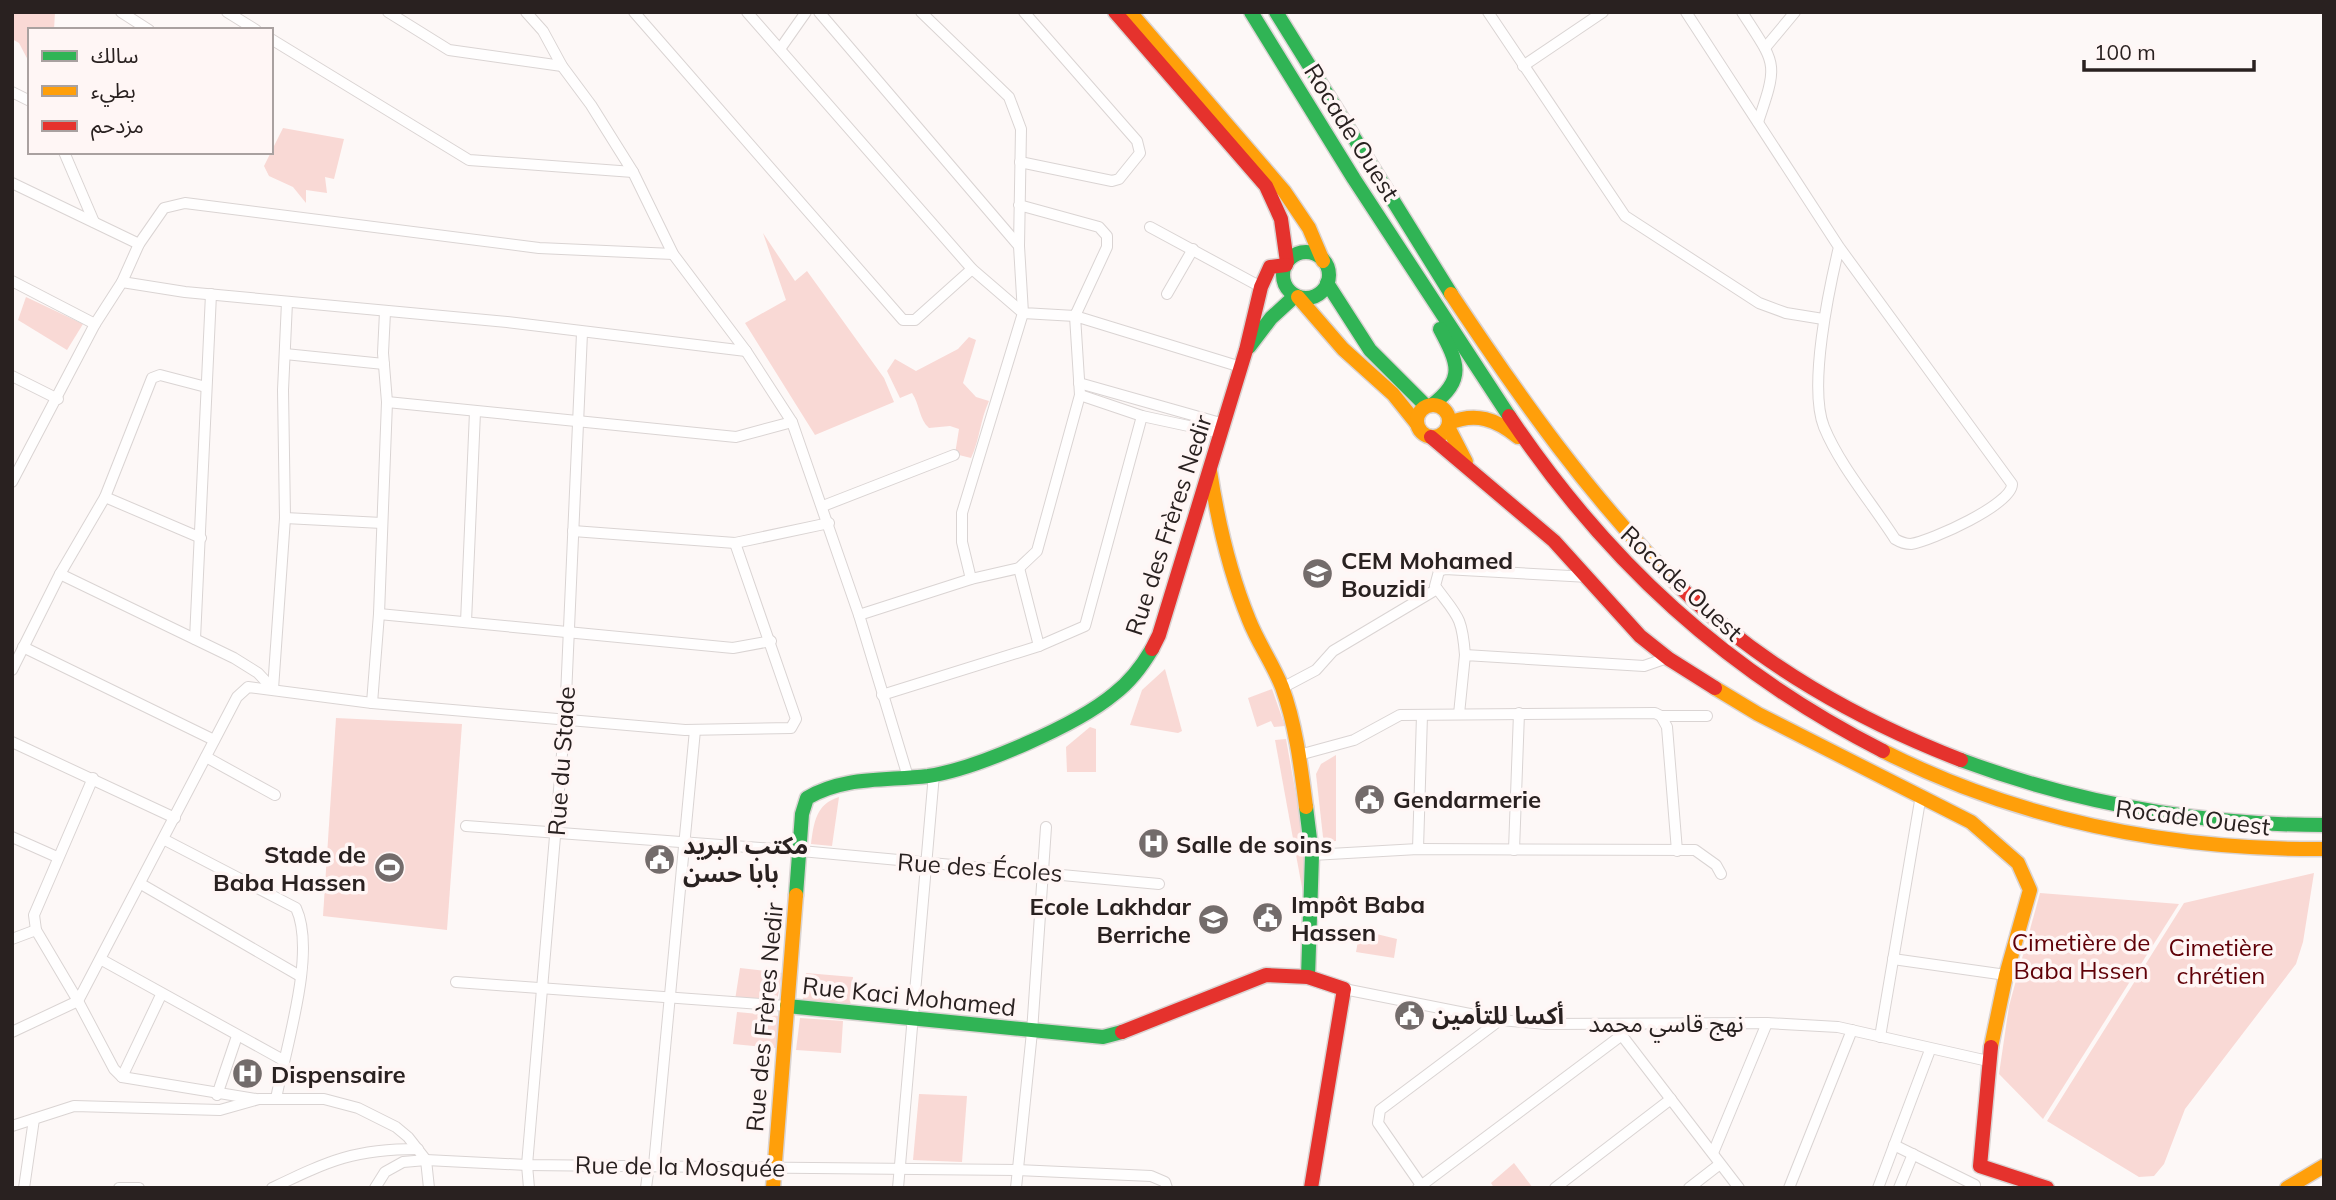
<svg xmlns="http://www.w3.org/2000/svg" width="2336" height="1200" viewBox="0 0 2336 1200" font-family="Mulish,'Noto Sans Arabic',sans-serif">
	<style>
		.green { fill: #f9d9d5 }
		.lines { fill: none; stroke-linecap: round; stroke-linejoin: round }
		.street-casing { stroke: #dad4d3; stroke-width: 12 }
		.fast-casing { stroke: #dad4d3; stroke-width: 17 }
		.slow-casing { stroke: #dad4d3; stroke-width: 17 }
		.jam-casing { stroke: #dad4d3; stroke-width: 17 }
		.street { stroke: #fffefe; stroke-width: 10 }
		.fast { stroke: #30b455; stroke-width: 14 }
		.slow { stroke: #ff9f0a; stroke-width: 14 }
		.jam { stroke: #e5322d; stroke-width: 14 }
		.labels { text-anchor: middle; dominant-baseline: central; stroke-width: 7; stroke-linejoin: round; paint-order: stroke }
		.street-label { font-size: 24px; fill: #292120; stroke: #fff6f5 }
		.poi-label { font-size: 24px; font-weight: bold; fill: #292120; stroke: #fff6f5; text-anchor: start }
		.park-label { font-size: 24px; fill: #600007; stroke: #fff6f5 }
	</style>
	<rect width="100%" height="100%" fill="#fdf8f7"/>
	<g class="green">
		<polygon points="12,12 55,12 54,30 30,30 30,64 19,43 12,39"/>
		<polygon points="283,128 344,139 334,179 325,177 327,193 306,190 306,203 293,187 269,176 264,166"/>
		<polygon points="763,233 795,281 807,271 884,378 894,402 815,435 745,323 786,300"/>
		<polygon points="26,297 83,324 67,350 18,320"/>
		<path d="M 969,337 L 976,340 L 963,383 L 976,397 L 989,401 C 980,420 980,439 971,458 L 955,454 L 959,429 L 950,426 L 929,428 C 919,419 920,405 912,393 L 900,398 L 887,371 L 895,359 L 916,371 L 958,349 Z"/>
		<polygon points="1165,669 1182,731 1178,733 1130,725 1142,690"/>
		<polygon points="1272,689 1285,726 1274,727 1271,721 1257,727 1248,698"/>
		<polygon points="336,718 462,724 447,930 323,916"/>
		<polygon points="1090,727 1096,729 1096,772 1067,772 1066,747"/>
		<polygon points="1286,739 1306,850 1306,891 1303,893 1275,740"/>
		<polygon points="1336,755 1336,841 1327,842 1323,837 1316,774 1321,764"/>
		<path d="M 839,797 L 832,846 L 811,844 C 814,822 816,804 839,797 Z"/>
		<polygon points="2314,873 2303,942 2296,964 2185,1109 2164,1164 2154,1176 2139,1177 2047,1121 2184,903"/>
		<polygon points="2040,893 2179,904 2043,1119 1999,1074 2009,1006"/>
		<polygon points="1360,930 1397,939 1394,958 1356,952"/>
		<polygon points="740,968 782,973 777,1002 735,1000"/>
		<polygon points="806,973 853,977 850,1008 802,1005"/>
		<polygon points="737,1012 779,1016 776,1048 733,1044"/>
		<polygon points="800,1018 843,1021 841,1053 796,1050"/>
		<polygon points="919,1094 967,1096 962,1162 913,1160"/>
		<polygon points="1514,1163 1533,1188 1494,1188 1491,1183"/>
	</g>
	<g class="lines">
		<defs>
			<g id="street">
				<polyline points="121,12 149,30"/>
				<polyline points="227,12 256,30"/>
				<polyline points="388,12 449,50 562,66"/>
				<polyline points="526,12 543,31 562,66 591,105 633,172 673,254 746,351 792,422 859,615 908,777"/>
				<polyline points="634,12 903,320 915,320 972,269"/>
				<polyline points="747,12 972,269 1023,313 962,513 962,542 971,579"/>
				<polyline points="819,12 1019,246"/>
				<polyline points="921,12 1009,97 1021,129 1019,246 1023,313 1075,316 1107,247 1107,236 1099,227 1019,205"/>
				<polyline points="1488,12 1625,216 1759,303 1786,313 1823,319"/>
				<path d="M 1686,12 L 1839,247 L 2012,484 C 2013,504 1931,541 1911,544 C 1905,544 1900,542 1895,539 C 1872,503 1840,466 1824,427 C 1808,387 1829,289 1839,247"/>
				<path d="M 1742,12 C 1776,65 1779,61 1758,122"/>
				<polyline points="271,39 469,160 633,172"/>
				<polyline points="1765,48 1795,12"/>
				<polyline points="780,49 806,12"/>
				<polyline points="1523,66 1603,12"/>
				<polyline points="12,92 30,101"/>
				<polyline points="64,152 94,222"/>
				<polyline points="1020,162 1112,181 1119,179 1140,153 1137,141 1024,12"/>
				<polyline points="12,183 139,244"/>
				<polyline points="1150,227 1261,287"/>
				<polyline points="12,281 95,324"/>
				<polyline points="122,282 185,292 507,322 746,351"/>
				<polyline points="1167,294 1193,249"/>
				<polyline points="285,354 384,364"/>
				<polyline points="12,376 58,399"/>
				<polyline points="1079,383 1224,424"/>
				<polyline points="1080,395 1142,416 1221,433"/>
				<polyline points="387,402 736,437 792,422"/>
				<polyline points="12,482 95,324 122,282 139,244 164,208 185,203 539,248 673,254"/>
				<polyline points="105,497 201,538"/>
				<polyline points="823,506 954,455"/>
				<polyline points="285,518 382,523"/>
				<polyline points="573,531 735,543 829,523"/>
				<polyline points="1019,568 1039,646"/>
				<polyline points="60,574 234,658 258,673 273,689"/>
				<polyline points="379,614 733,648 771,641"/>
				<polyline points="859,615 971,579 1019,568 1037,551 1080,395 1075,316 1241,367"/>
				<polyline points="466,622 475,412"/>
				<polyline points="195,639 211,294"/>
				<polyline points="23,647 214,740"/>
				<path d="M 1465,655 C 1462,615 1457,616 1435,586 L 1439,571 L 1445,569 L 1589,577"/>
				<polyline points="12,670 60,574 105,497 152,378 160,375 206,387"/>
				<polyline points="1282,688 1316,670 1333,651 1437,589"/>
				<polyline points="273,689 285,518 283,390 287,302"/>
				<polyline points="882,695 1039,646 1085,626 1142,416"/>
				<polyline points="372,703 379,614 387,402 383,353 385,312"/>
				<polyline points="1459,714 1465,655 1644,666 1667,658"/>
				<polyline points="1661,716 1707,716"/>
				<polyline points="12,742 175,818"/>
				<polyline points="1299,755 1354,740 1400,715 1655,713 1661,716 1667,727 1677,851"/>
				<polyline points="206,757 275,795"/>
				<polyline points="93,778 34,915 36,930 78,1001 237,697 248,687 372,703 685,730 791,728 796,719 735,543"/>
				<polyline points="466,826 801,851 1159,884"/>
				<polyline points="12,837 57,857"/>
				<path d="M 165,840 L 296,908 C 317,953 285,1049 276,1099"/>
				<polyline points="1418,849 1422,715"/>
				<polyline points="1514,850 1519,713"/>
				<polyline points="1312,855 1418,849 1695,850 1716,865 1721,874"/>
				<polyline points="141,884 300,976"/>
				<polyline points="12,939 36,930"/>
				<polyline points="1893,959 2006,975"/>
				<polyline points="102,960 283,1060"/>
				<polyline points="456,982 787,1006"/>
				<polyline points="1344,989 1500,1020 1546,1024 1767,1023 1838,1027 1988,1061"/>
				<polyline points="12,1032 78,1001 114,1069 122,1077 256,1099"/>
				<polyline points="1620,1033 1739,1188"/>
				<polyline points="1880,1037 1921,795"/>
				<polyline points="122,1077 161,995"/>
				<polyline points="217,1095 237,1036"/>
				<polyline points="12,1126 74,1106 220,1110 259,1099 324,1099 358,1108 396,1127 408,1137 426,1160"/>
				<polyline points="1894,1145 1975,1185"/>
				<polyline points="1713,1153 1767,1023"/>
				<polyline points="426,1160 429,1188"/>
				<polyline points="654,1165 695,730"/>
				<polyline points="1421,1185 1378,1123 1380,1110 1500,1020"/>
				<polyline points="24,1188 34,1119"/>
				<polyline points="119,1188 139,1188"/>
				<path d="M 272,1188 C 329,1161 353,1149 418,1149"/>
				<polyline points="375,1188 385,1172 403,1162 426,1160 527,1165 1017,1170 1151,1176 1165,1182 1167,1188"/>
				<polyline points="529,1188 527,1165 565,719 582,333"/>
				<polyline points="646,1188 649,1165"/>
				<polyline points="898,1188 934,774"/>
				<polyline points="1016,1188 1032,1032 1046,827"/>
				<polyline points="1418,1188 1622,1035"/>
				<polyline points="1555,1188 1671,1099"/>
				<polyline points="1689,1188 1720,1164"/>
				<polyline points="1789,1188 1852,1030"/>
				<polyline points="1878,1188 1930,1050"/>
				<polyline points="1899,1188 1913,1154"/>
			</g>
			<g id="fast">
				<polyline points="1251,12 1354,179 1509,416"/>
				<polyline points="1276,12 1451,294"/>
				<circle cx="1306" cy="275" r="23"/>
				<polyline points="1327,283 1370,350 1426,406"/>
				<polyline points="1249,347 1271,318 1295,296"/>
				<path d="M 1432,405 C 1466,379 1458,363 1440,329"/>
				<path d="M 1961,760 C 2079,804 2198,825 2324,825"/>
				<polyline points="1306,807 1312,855 1308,977"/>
				<path d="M 796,895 L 802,814 L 807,798 C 844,776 886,781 928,776 C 976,769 1077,725 1114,694 C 1130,682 1142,666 1152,649"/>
				<polyline points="787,1006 1103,1037 1122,1032"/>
			</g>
			<g id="slow">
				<polyline points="1130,12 1284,191 1309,228 1323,261"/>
				<path d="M 1451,294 C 1520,398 1591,499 1680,587"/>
				<polyline points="1298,297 1343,349 1393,394 1417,424"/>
				<circle cx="1433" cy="421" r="16"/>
				<path d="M 1449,423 C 1476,412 1496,419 1518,437"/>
				<polyline points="1448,427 1466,462"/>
				<path d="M 1210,471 C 1218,523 1229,571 1249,620 C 1258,643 1273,664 1282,687 C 1296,725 1301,768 1306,807"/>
				<polyline points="1715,688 1758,714 1971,822 2018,863 2030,890 2006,975 1991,1047"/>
				<path d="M 1883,751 C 2021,821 2170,850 2324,849"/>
				<polyline points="773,1188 796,895"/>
				<polyline points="2287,1188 2324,1166"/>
			</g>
			<g id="jam">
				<polyline points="1115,12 1266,186 1281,219 1287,262"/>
				<path d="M 1509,416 C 1607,562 1726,671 1883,751"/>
				<polyline points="1431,437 1554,541 1640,636 1669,659 1715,688"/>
				<path d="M 1680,587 C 1758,664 1860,721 1961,760"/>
				<polyline points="1152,649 1159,635 1246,350 1261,287 1270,267 1286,265"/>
				<polyline points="1122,1032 1266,975 1308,977 1344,989 1311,1188"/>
				<polyline points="1991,1047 1980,1166 2047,1188"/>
			</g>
		</defs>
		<use href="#street" class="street-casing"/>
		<use href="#fast" class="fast-casing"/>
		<use href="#slow" class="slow-casing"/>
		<use href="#jam" class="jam-casing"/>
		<use href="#street" class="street"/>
		<use href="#fast" class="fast"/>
		<use href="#slow" class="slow"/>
		<use href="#jam" class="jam"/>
	</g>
	<defs>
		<symbol id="school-disc" viewBox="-11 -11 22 22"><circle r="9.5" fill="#736c6b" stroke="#fff6f5"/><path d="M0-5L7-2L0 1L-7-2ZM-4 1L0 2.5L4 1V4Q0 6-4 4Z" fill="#fff"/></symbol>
		<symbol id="civic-disc" viewBox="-11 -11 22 22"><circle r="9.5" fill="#736c6b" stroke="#fff6f5"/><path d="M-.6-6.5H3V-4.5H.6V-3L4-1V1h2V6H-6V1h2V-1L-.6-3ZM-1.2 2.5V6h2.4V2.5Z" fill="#fff"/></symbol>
		<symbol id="hospital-disc" viewBox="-11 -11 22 22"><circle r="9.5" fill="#736c6b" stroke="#fff6f5"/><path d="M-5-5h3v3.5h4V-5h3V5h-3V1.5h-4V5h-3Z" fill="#fff"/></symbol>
		<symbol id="stadium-disc" viewBox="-11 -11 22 22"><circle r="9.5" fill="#736c6b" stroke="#fff6f5"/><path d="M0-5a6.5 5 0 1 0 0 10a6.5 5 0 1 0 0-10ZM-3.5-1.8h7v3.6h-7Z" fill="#fff"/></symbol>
	</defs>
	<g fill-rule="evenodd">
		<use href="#school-disc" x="1300" y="556" width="35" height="35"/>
		<use href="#civic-disc" x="1352" y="782" width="35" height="35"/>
		<use href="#hospital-disc" x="1136" y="826" width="35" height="35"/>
		<use href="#civic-disc" x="642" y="842" width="35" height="35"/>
		<use href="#stadium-disc" x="372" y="850" width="35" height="35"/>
		<use href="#civic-disc" x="1250" y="900" width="35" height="35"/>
		<use href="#school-disc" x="1196" y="902" width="35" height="35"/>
		<use href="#civic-disc" x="1392" y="998" width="35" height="35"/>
		<use href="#hospital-disc" x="230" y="1056" width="35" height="35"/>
	</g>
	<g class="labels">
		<g class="street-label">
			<text transform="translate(1352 132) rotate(58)">Rocade Ouest</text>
			<text transform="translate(1168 525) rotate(-72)">Rue des Frères Nedir</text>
			<text transform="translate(1682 583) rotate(43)">Rocade Ouest</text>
			<text transform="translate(561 761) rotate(-86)">Rue du Stade</text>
			<text transform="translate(2193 817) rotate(7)">Rocade Ouest</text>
			<text transform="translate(980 867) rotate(4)">Rue des Écoles</text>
			<text transform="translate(909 996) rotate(6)">Rue Kaci Mohamed</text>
			<text transform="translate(764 1017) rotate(-85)">Rue des Frères Nedir</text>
			<text x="1666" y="1023">نهج قاسي محمد</text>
			<text transform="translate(680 1166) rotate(1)">Rue de la Mosquée</text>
		</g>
		<g class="poi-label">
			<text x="1341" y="560">CEM Mohamed<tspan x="1341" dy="28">Bouzidi</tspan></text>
			<text x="1393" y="799">Gendarmerie</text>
			<text x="1176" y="844">Salle de soins</text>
			<text x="683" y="845">مكتب البريد<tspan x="683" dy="28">بابا حسن</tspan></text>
			<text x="366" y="854" text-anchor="end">Stade de<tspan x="366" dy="28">Baba Hassen</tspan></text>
			<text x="1291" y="904">Impôt Baba<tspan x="1291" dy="28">Hassen</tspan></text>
			<text x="1191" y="906" text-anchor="end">Ecole Lakhdar<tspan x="1191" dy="28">Berriche</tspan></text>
			<text x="1432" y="1015">أكسا للتأمين</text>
			<text x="271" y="1074">Dispensaire</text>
		</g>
		<g class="park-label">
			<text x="2081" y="942">Cimetière de<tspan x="2081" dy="28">Baba Hssen</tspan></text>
			<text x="2221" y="947">Cimetière<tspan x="2221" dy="28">chrétien</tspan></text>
		</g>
	</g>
	<rect width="2336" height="1200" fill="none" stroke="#292120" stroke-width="28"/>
	<rect x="28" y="28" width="245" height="126" fill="#fff6f5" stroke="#a9a1a0" stroke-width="2"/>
	<rect x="42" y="51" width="35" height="10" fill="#30b455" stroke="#a9a1a0" stroke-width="2"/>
	<text x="91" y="63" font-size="21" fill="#292120">سالك</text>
	<rect x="42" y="86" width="35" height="10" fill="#ff9f0a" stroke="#a9a1a0" stroke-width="2"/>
	<text x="91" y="98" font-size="21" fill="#292120">بطيء</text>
	<rect x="42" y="121" width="35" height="10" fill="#e5322d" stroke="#a9a1a0" stroke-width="2"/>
	<text x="91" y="133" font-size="21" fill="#292120">مزدحم</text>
	<path d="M2084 60v10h170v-10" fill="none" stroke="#292120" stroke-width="3.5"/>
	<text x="2094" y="60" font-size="21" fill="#292120" stroke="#fff6f5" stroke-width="5" paint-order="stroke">100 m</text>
</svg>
